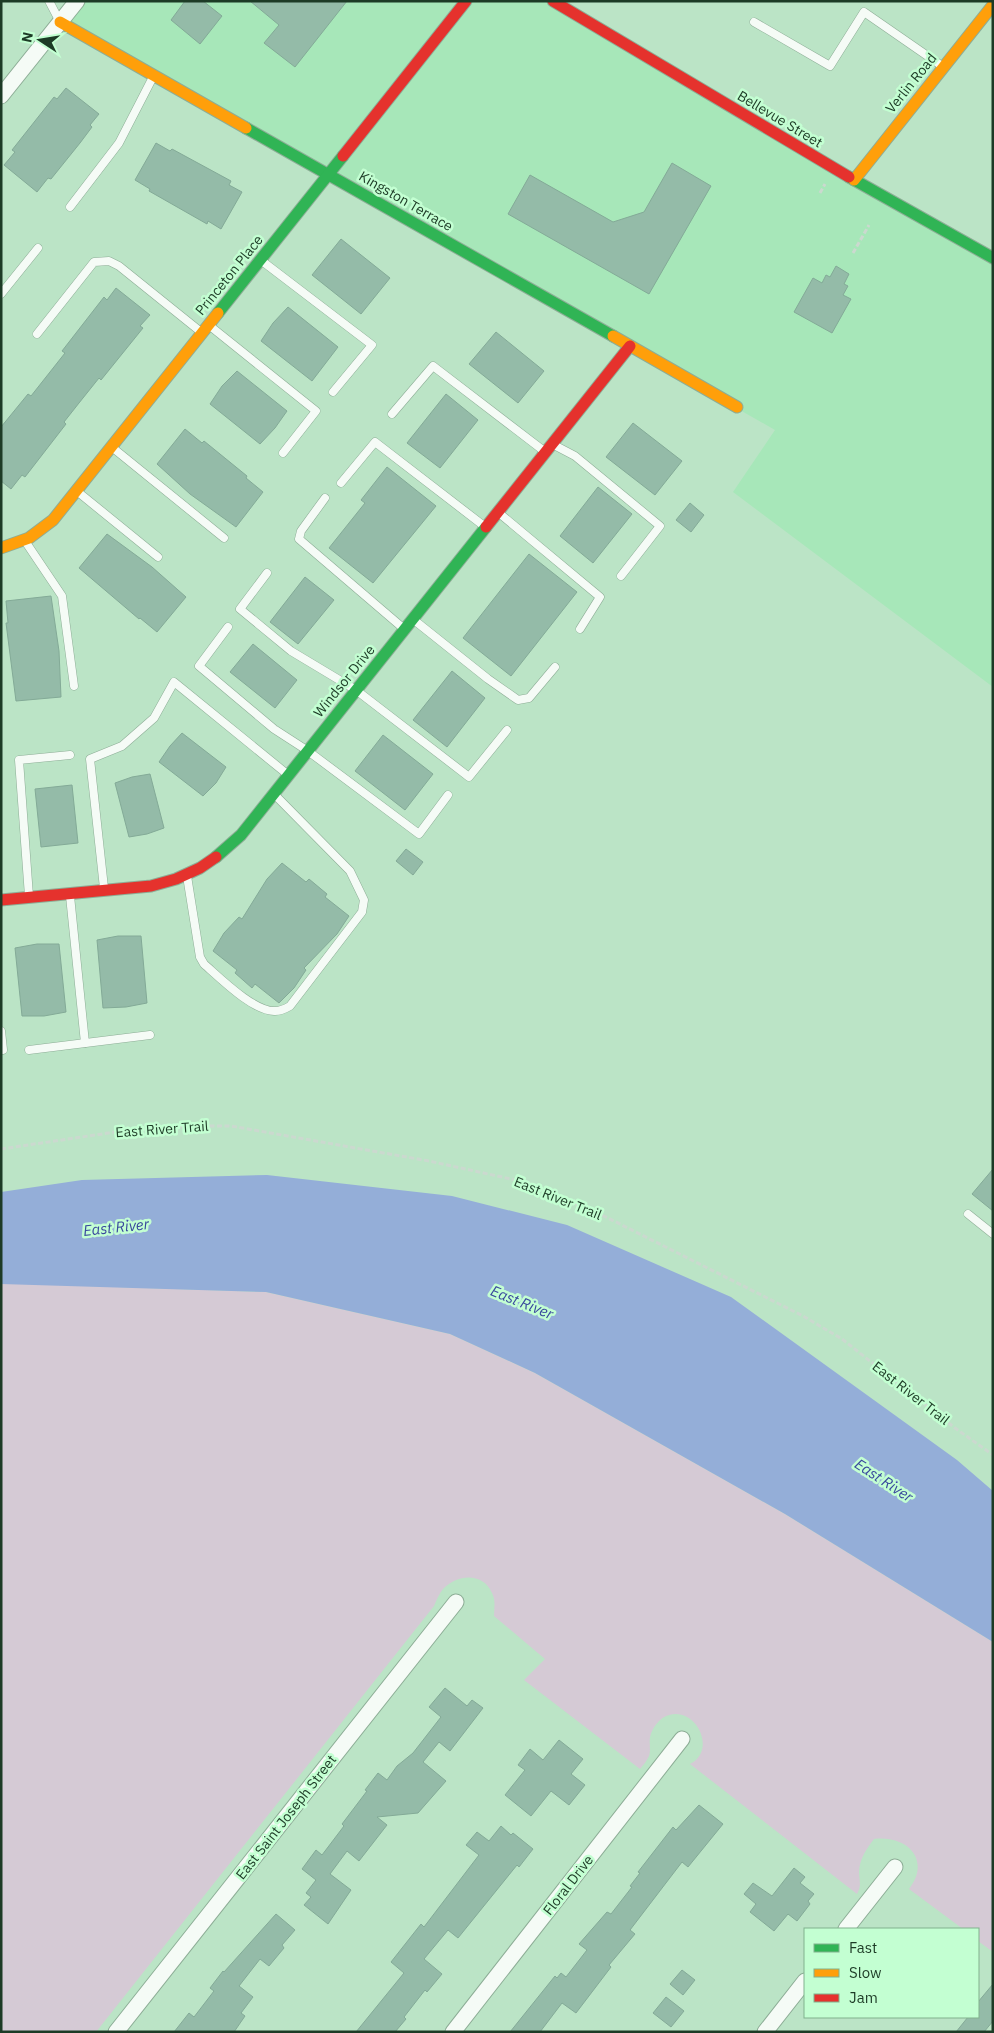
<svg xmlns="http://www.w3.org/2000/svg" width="994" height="2033" viewBox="0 0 994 2033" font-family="'IBM Plex Sans',sans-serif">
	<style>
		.built { fill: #a7e7b9 }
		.green { fill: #d5cad5 }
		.water { fill: #94aed8 }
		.building { fill: #94bba8; stroke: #83aa97 }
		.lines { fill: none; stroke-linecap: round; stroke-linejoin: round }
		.lane-casing { stroke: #8dad96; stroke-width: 9 }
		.street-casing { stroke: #8dad96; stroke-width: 17 }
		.fast-casing { stroke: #8dad96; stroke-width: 13 }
		.slow-casing { stroke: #8dad96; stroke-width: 13 }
		.jam-casing { stroke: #8dad96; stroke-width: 13 }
		.path { stroke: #cbd9cf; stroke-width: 3; stroke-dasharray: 5 2.5; stroke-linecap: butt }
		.lane { stroke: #f5fbf6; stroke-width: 8 }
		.street { stroke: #f5fbf6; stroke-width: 15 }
		.fast { stroke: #30b455; stroke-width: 11 }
		.slow { stroke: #ff9f0a; stroke-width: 11 }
		.jam { stroke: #e5322d; stroke-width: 11 }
		.labels { text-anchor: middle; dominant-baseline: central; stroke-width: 5; stroke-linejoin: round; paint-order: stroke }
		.street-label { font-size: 14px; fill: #1d3b26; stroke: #c3ffd2 }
		.water-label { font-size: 15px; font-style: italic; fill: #39489d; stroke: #c3ffd2 }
	</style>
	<rect width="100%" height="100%" fill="#bbe4c6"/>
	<polygon class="built" points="77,1 553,1 993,258 993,687 733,492 775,430 60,22"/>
	<path class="green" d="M 2,1283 L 266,1292 L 450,1334 L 535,1373 L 785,1514 L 993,1642 L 993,1952 L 978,1941 L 978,1929 L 963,1929 L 909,1889 C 932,1859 906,1835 874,1839 C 867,1848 860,1858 859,1871 C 859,1880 862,1885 857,1894 L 690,1764 C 717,1751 697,1707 669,1715 C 660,1717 652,1728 650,1737 C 649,1743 651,1751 649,1756 C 647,1761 643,1765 640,1769 L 524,1680 L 545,1659 L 494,1616 C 494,1608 496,1601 492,1593 C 483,1572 457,1574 443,1589 C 439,1594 436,1601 434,1606 L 96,2032 L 1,2032 Z"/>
	<polygon class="water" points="267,1175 452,1196 567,1225 731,1297 957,1460 993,1491 993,1642 785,1514 535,1373 450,1334 266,1292 1,1284 1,1192 82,1180"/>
	<g class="building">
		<polygon points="185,1 203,1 222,16 200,44 171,20"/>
		<polygon points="250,1 347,1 295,67 264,43 279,25"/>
		<polygon points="66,88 99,114 90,125 92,127 80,143 51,179 48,178 37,192 4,165 15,152 12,150 54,97 57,99"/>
		<polygon points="156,143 170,151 172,149 231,181 229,185 242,192 221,229 208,221 207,224 149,191 150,189 135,180"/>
		<polygon points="672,163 711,186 649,294 508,214 530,175 613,222 644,212"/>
		<polygon points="341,239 390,278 361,314 312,275"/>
		<polygon points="836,266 849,274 844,284 848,286 843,295 851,299 832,333 794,312 813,278 822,283 826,275 830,277"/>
		<polygon points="116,288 150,315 140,326 143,328 101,380 99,378 79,403 64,422 66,424 25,477 22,475 11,489 1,481 1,427 28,394 31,396 65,353 62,351 104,297 107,300"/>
		<polygon points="288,307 338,347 312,381 261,341 273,323"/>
		<polygon points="496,332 544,371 518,403 469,364"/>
		<polygon points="237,371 287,411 275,428 260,444 210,404 222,386"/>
		<polygon points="446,394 478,420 440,468 407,443"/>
		<polygon points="633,423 682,461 655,495 606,457"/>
		<polygon points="185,429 202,443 204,441 247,476 246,478 263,492 236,527 190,494 157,464"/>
		<polygon points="387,467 436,506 373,583 329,548 365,503 361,500"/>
		<polygon points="598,487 632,514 593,563 560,536"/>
		<polygon points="690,503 704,515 691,532 676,520"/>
		<polygon points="107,534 152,567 186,597 157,632 140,618 139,619 79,568"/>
		<polygon points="529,554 577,592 511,676 463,638"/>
		<polygon points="305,577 334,600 298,644 270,622"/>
		<polygon points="51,596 59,651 61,697 16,701 6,623 8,623 6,601"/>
		<polygon points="253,644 297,680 275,708 230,672"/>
		<polygon points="452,671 485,698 447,747 413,720"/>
		<polygon points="182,733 226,767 216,783 203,796 159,762 170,746"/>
		<polygon points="383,735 433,774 405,810 355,771"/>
		<polygon points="150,774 164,828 147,834 129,837 115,783 132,777"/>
		<polygon points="72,785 78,843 41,847 35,789"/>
		<polygon points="406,849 423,862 413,875 396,861"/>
		<polygon points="282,863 306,882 309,879 327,894 325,897 349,916 337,934 304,968 306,970 294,988 279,1003 255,984 252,988 235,973 237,970 213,951 224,933 239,917 242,919 267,879"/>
		<polygon points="118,936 141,936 147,1003 126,1007 103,1008 97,940"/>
		<polygon points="37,944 59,944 66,1012 44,1016 22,1016 15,948"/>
		<polygon points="993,1169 993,1211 972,1194"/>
		<polygon points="445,1688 467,1706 472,1700 483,1708 450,1751 439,1742 423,1762 446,1781 418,1813 377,1817 387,1825 359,1861 347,1851 330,1874 351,1890 328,1924 304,1905 311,1897 306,1893 316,1880 302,1869 316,1850 322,1855 344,1826 342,1824 367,1791 365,1790 378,1773 387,1780 397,1766 413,1753 441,1717 429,1707"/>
		<polygon points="559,1740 583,1759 571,1774 585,1785 569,1805 551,1791 531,1816 505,1795 525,1770 518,1765 530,1749 543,1760"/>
		<polygon points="699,1805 723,1824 688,1867 682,1862 630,1930 635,1934 609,1965 611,1967 576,2013 562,2003 540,2032 510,2032 555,1976 557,1978 561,1973 566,1977 587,1950 579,1944 607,1912 611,1914 632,1887 630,1886 640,1873 638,1872 673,1827 676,1830"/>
		<polygon points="501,1826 511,1835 513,1833 533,1849 519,1867 517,1865 458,1938 448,1930 424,1959 442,1974 427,1992 425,1990 404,2017 406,2019 395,2032 356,2032 404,1973 391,1962 421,1924 424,1927 479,1855 466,1845 477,1832 489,1841"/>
		<polygon points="794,1868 805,1877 800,1883 814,1894 808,1901 810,1904 797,1921 788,1914 774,1931 750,1912 756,1904 744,1894 753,1883 772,1896"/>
		<polygon points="276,1914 295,1930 282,1945 284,1948 269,1966 260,1959 239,1986 253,1997 241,2013 245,2016 234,2032 174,2032 189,2013 194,2017 214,1991 210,1988 223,1971 224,1972"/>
		<polygon points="682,1970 695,1980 683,1995 670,1984"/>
		<polygon points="993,1984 993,2021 984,2032 956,2032 968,2017 978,2017 978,2002"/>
		<polygon points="666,1997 684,2011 671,2027 653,2013"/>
	</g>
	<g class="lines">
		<defs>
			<g id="lane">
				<polyline points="49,1 59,20"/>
				<polyline points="754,22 830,66 864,12 942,66"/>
				<polyline points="70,207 119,143 153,77"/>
				<polyline points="262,261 372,345 333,392"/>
				<polyline points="1,294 38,248"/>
				<polyline points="210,326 316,411 283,453"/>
				<polyline points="37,334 94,262 109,261 119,266 201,332"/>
				<polyline points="392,414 433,366 544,451"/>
				<polyline points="554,445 575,456 660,526 621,576"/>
				<polyline points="113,448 224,538"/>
				<polyline points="341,483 375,442 484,526"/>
				<polyline points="78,492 158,557"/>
				<polyline points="325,498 301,531 299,539 403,628"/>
				<polyline points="499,513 600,597 580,629"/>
				<polyline points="25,541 62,596 74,686"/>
				<polyline points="267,573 240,609 291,651 356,690 469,777 507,730"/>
				<polyline points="414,620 488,679 518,700 529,698 555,667"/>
				<polyline points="228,627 199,666 274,729 308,751 419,834 448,795"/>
				<path d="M 187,876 L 200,957 L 204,964 C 220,978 254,1012 275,1011 C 281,1011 285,1009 290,1006 L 362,912 L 364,900 L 350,871 L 274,794"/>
				<polyline points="104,888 90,759 122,746 154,718 174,682 287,774"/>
				<polyline points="29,896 19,760 70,755"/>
				<polyline points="70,896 85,1043"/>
				<polyline points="1,1031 3,1050 1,1050"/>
				<polyline points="29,1050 150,1035"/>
				<polyline points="968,1214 993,1234"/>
			</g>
			<g id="street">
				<polyline points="1,96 77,1"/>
				<polyline points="846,1929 895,1867"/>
				<polyline points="116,2032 456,1602"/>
				<polyline points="453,2032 682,1739"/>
				<polyline points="765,2032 805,1981"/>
			</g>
			<g id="fast">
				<polyline points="246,128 613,336"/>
				<polyline points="849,177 993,258"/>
				<polyline points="218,313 343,156"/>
				<polyline points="216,857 241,835 486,527"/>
			</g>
			<g id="slow">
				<polyline points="60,22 246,128"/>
				<polyline points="854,180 993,5"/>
				<polyline points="613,336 737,407"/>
				<polyline points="1,548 29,538 53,520 218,313"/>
			</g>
			<g id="jam">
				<polyline points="553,1 849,177"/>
				<polyline points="343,156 466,1"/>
				<polyline points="486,527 630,346"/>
				<polyline points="1,900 151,886 176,879 200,868 216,857"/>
			</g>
		</defs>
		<use href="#lane" class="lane-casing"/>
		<use href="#street" class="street-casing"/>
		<use href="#fast" class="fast-casing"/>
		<use href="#slow" class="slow-casing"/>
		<use href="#jam" class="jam-casing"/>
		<g class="path">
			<polyline points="820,193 825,184"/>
			<polyline points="853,253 869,225"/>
			<polyline points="1,1149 122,1131 196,1126 231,1126 429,1161 520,1181 596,1212 803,1316 842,1339 955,1428 993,1455"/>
		</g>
		<use href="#lane" class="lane"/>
		<use href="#street" class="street"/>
		<use href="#fast" class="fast"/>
		<use href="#slow" class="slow"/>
		<use href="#jam" class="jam"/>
	</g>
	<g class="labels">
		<g class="street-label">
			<text transform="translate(911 83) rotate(-51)">Verlin Road</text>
			<text transform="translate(780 119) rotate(31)">Bellevue Street</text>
			<text transform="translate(406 201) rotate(30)">Kingston Terrace</text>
			<text transform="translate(229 275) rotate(-51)">Princeton Place</text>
			<text transform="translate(344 681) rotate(-51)">Windsor Drive</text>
			<text transform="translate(162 1129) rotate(-4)">East River Trail</text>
			<text transform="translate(558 1198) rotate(22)">East River Trail</text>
			<text transform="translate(911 1393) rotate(38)">East River Trail</text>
			<text transform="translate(286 1817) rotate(-52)">East Saint Joseph Street</text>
			<text transform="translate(568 1885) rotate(-52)">Floral Drive</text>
		</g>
		<g class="water-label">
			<text transform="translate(116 1227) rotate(-6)">East River</text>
			<text transform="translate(522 1302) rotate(22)">East River</text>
			<text transform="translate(884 1480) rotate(33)">East River</text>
		</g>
	</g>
	<rect width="994" height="2033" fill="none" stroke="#1d3b26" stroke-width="5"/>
	<rect x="804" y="1928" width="175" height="90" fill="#c3ffd2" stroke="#81b18d"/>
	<rect x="814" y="1944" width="25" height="8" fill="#30b455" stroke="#81b18d"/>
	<text x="849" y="1953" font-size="15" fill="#1d3b26">Fast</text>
	<rect x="814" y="1969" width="25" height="8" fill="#ff9f0a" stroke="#81b18d"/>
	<text x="849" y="1978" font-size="15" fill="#1d3b26">Slow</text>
	<rect x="814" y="1994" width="25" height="8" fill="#e5322d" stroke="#81b18d"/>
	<text x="849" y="2003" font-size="15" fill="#1d3b26">Jam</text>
	<g transform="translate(40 40) rotate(282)" stroke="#c3ffd2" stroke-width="4" paint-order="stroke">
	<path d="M0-4L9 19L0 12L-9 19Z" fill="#1d3b26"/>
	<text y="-8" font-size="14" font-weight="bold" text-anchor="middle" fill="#1d3b26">N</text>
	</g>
</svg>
